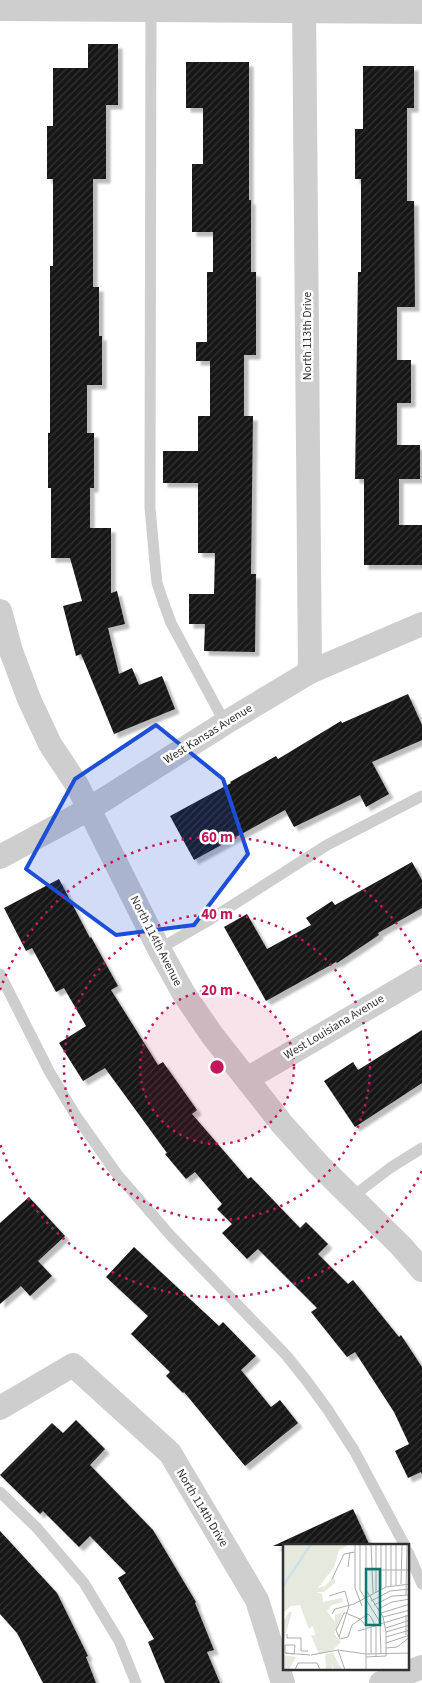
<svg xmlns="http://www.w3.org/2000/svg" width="422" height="1683" viewBox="0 0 422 1683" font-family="'Source Sans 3',sans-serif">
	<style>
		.building { fill: url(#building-hatch); filter: url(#shadow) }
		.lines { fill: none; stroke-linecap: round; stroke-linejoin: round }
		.lane { stroke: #cecece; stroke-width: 11 }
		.street { stroke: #cecece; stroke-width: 24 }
		.marked { fill: #1d4ed8; fill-opacity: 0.2; stroke: #1d4ed8; stroke-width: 4; stroke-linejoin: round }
		.ring { fill: none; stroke: #c2185b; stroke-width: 2.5; stroke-dasharray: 2.5 5 }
		.labels { text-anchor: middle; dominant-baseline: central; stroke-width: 5; stroke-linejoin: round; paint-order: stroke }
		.street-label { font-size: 12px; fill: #313131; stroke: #fff }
		.inset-river { fill: none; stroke: #cbe3e8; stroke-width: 2.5 }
		.inset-road { fill: none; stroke: #adadad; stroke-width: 1 }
		.view { fill: #0f766e; fill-opacity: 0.15; stroke: #0f766e; stroke-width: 2.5 }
		.inset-edge { fill: none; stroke: #313131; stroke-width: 2.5 }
		.centre { fill: #c2185b; stroke: #fff; stroke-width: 2.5 }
		.ring-label { font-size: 15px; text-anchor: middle; font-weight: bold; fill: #c2185b; stroke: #fff; stroke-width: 5; stroke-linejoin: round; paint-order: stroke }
	</style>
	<defs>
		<pattern id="building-hatch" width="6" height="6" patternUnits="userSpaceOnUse" patternTransform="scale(1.25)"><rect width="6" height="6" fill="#181818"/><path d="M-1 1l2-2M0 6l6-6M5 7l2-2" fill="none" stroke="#313131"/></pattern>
		<filter id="shadow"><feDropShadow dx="4.5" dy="4.5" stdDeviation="1" flood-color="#0004"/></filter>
	</defs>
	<rect width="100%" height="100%" fill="#fff"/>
	<g class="building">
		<polygon points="88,44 118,44 118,105 106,105 106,179 93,179 93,287 99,287 99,336 102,336 102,385 87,385 87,433 94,433 94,488 90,488 90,528 111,528 111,593 117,591 125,624 108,628 119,674 132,668 139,685 162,676 175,709 114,734 81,654 76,656 63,606 82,601 70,558 51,558 51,488 48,488 48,433 50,433 50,266 53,266 53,179 47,179 47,126 53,126 53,68 88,68"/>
		<polygon points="186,62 249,62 249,200 251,200 251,272 256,272 256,355 244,355 244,416 253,416 251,574 256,574 255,652 204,651 205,624 189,624 189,594 214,594 215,553 198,553 198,483 163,483 163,451 198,451 198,416 210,416 210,361 196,361 196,342 207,342 207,272 213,272 213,232 192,232 192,164 203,164 203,108 186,108"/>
		<polygon points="363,66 414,66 414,108 407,108 407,201 414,201 415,307 397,307 397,360 411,360 411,403 397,403 397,445 420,445 420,479 399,479 399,525 422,525 422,565 364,565 364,479 355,479 358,272 361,272 361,179 355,179 355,129 363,129"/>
		<polygon points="408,694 422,725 422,740 372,762 389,794 366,807 360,795 294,827 285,810 194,860 170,816 231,783 230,782 276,756 278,759 341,721 342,723"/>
		<polygon points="412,862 422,880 422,908 378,933 379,935 337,963 336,962 266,1001 224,927 247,914 267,949 311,925 306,918 332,901 335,905"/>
		<polygon points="59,879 90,938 91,937 118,986 111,990 158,1065 163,1062 197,1110 192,1114 248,1179 251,1177 300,1228 306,1222 328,1244 318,1254 348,1284 353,1280 399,1337 401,1335 422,1367 422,1474 421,1472 408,1478 395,1451 409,1444 394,1412 355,1352 347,1357 311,1312 317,1308 258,1249 247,1259 222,1233 232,1224 217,1209 222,1204 195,1172 186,1179 165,1154 167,1153 105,1068 83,1081 59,1043 86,1026 64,988 56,992 32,948 26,951 4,908"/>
		<polygon points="422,1030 422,1083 355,1127 324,1081 353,1062 358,1070"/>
		<polygon points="29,1197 65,1236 38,1261 52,1276 30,1296 21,1286 0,1304 0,1223"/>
		<polygon points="134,1247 219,1326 223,1322 256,1356 241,1370 271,1407 280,1400 298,1423 245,1466 184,1392 183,1393 166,1376 170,1372 131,1334 148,1316 106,1277"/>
		<polygon points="76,1420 105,1449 90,1465 153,1530 196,1602 195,1603 214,1650 207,1652 220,1683 165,1683 148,1642 154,1639 118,1578 126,1573 90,1536 79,1547 43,1511 40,1514 0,1475 52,1423 63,1433"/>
		<polygon points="353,1509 370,1546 273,1546"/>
		<polygon points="0,1531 57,1593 88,1656 86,1657 96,1683 43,1683 17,1633 0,1614"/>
	</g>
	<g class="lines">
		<g class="lane">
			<polyline points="151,7 150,483 150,508 155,563 157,583 163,601 171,623 225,723"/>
			<polyline points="159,949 206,922 327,845 422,796"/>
			<polyline points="0,974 49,1071 76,1116 117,1174 171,1236 286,1355 306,1380 328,1410 355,1452 405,1546"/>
			<polyline points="352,1197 390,1168 422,1148"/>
			<polyline points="0,1492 37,1528 84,1583 119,1641 136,1683"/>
			<polyline points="408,1552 422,1584"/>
		</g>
		<g class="street">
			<polyline points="304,0 310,672"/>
			<polyline points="0,9 422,12"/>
			<polyline points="0,611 11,651 29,699 50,744 77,785 159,949 184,994 212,1035 282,1124 318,1164 401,1246 422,1270"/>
			<polyline points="0,857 89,809 225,723 310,672 422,624"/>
			<polyline points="247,1079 422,976"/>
			<polyline points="0,1408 73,1365 170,1453 257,1600 283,1683"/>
			<polyline points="381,1683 422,1667"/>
		</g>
	</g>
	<path class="marked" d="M 156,725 L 223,779 L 248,854 L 194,925 L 116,935 L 26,869 L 75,779 Z"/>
	<circle cx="217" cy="1067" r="77" fill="#c2185b" fill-opacity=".12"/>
	<g class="ring">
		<circle cx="217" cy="1067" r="77"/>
		<circle cx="217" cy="1067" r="153"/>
		<path d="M422 1171A230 230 0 0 1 0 1144M0 990A230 230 0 0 1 422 963"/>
	</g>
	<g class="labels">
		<g class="street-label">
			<text transform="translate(307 336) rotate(-90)">North 113th Drive</text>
			<text transform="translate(208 734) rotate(-32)">West Kansas Avenue</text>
			<text transform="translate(156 941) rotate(63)">North 114th Avenue</text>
			<text transform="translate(334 1027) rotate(-31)">West Louisiana Avenue</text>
			<text transform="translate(202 1508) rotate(59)">North 114th Drive</text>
		</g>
	</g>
	<g transform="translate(283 1544)">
		<rect width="126" height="126" fill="#fff"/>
		<path d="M 0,0 L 67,0 L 56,6 L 51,23 L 35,44 L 42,42 L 51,32 L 52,39 L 41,48 L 33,48 L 39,50 L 40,58 L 59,54 L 60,58 L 49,61 L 44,67 L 52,78 L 52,71 L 60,68 L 51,90 L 58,98 L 50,106 L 36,110 L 28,91 L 32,91 L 31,85 L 29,82 L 26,85 L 17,61 L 8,62 L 0,69 ZM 6,68 L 9,68 L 0,99 L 0,111 L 13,113 L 6,126 L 0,126 L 0,78 ZM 50,108 L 51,111 L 59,126 L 51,126 L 49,121 L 49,126 L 43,126 L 42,111 Z" fill="#e6e9dd"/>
		<path class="inset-river" d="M 0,42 L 28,0"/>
		<path class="inset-road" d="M 72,0 L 72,44 L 79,62M 77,0 L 77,46 L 97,78 L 98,110M 83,0 L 83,46 L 100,73 L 103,88 L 103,112 L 83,113M 88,0 L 90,49M 93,0 L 93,48M 103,0 L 103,43M 65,23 L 67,8M 83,26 L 127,26M 49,35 L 61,10 L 72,8M 118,40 L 119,0M 113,41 L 113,0M 108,42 L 108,0M 98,45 L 98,0M 123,51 L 124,0M 46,52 L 62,47 L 66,62 L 56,93M 88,57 L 107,47 L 127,45M 91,61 L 109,52 L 127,51M 95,65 L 109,58 L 127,55M 65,69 L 61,69 L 53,86 L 57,95 L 65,93 L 69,81M 98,69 L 127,60M 49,70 L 52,65 L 71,60 L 103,43 L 127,40M 65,70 L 77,75 L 83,82 L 83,126M 123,71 L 123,91M 100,73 L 127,66M 97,80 L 127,71M 69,81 L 85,70 L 88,73 L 93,83 L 93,112M 88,84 L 88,110M 103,84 L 127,76M 75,87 L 92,82M 103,88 L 127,81M 4,90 L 4,94 L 18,94 L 18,107 L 25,107M 103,93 L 127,86M 103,99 L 127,91M 103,104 L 114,103 L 127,93M 55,106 L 62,126M 2,109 L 2,101 L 12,101 L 11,110M 11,110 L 2,109 L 27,111M 28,111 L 55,106 L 83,110 L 127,109M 12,126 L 15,119 L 34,119 L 37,126"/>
		<path class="view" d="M 83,25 L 97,25 L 97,81 L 83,81 Z"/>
		<rect width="126" height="126" class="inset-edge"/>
	</g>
	<circle cx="217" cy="1067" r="8" class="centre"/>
	<g class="ring-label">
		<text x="217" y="842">60 m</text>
		<text x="217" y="919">40 m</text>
		<text x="217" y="995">20 m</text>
	</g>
</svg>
